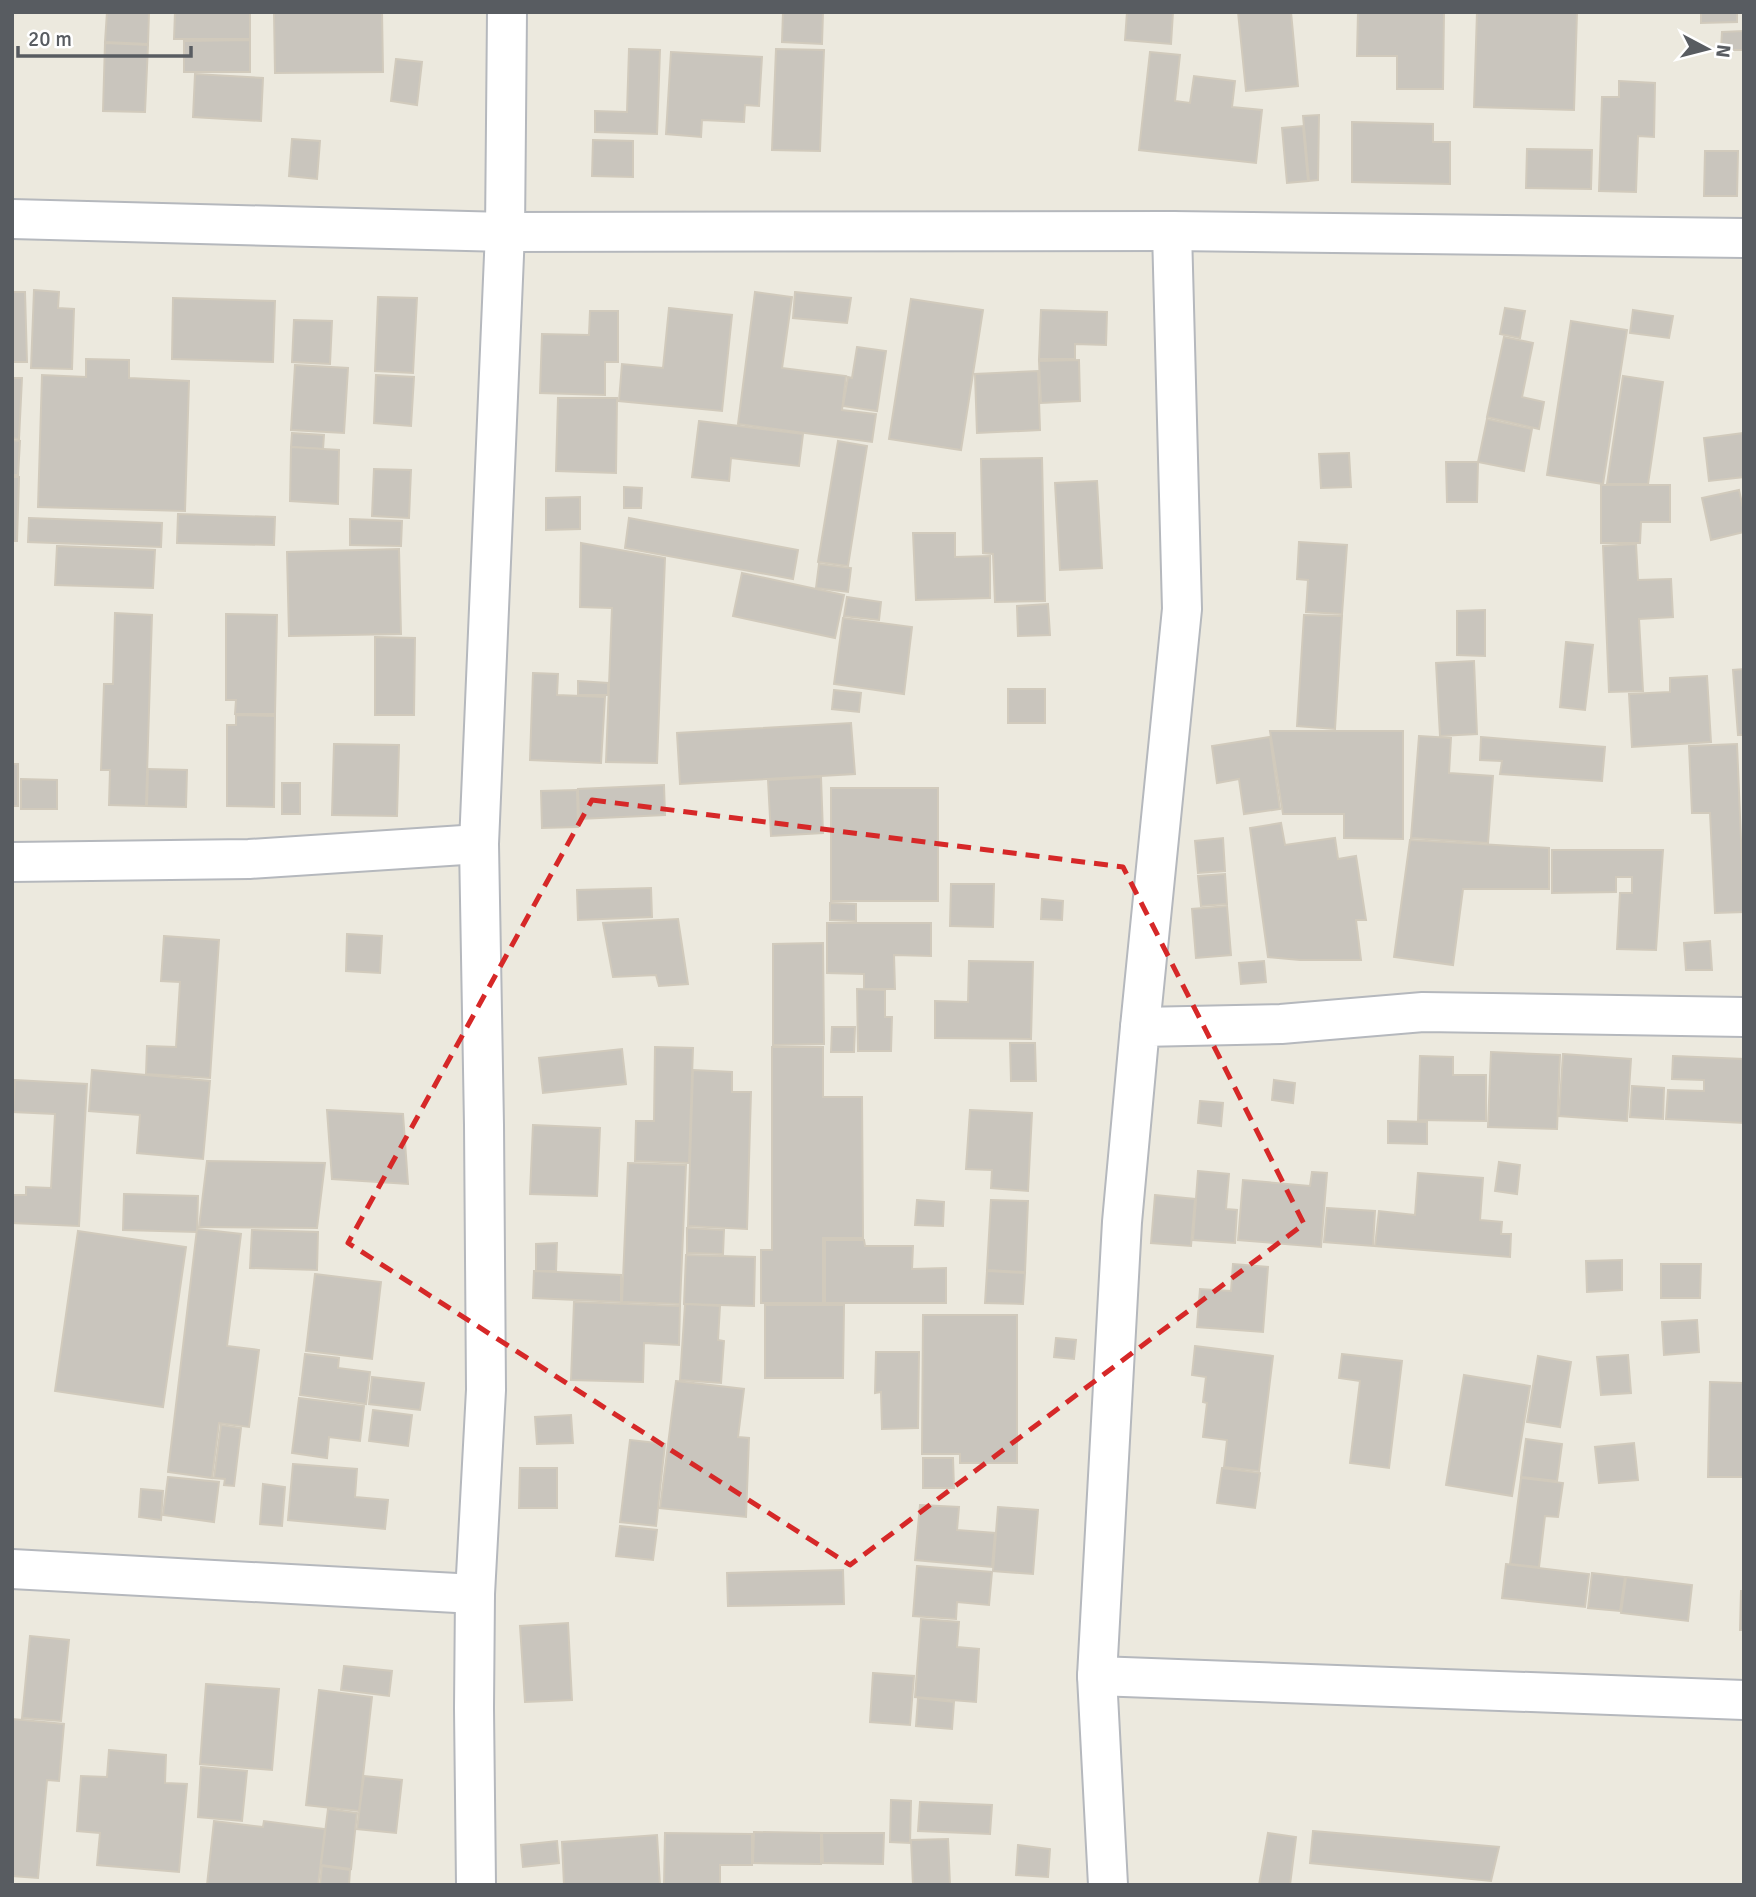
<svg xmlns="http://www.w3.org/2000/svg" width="1756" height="1897" viewBox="0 0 1756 1897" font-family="Signika,sans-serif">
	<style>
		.building { fill: #c9c5bd; stroke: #d1cabc; stroke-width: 2 }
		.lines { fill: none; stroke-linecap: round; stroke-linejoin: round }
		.street-casing { stroke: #b5b8bd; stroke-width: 42 }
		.street { stroke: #fff; stroke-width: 38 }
		.marked { fill: none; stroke: #d62828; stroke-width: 5; stroke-dasharray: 14 9; stroke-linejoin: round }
	</style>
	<rect width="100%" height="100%" fill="#ece9de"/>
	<g class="building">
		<polygon points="107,12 149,12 148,44 105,42"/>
		<polygon points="175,12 250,12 250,39 174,39"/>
		<polygon points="274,12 382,12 383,72 275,73"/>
		<polygon points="783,12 823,12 822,44 782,42"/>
		<polygon points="1127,12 1173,12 1171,44 1125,40"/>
		<polygon points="1238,12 1291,12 1298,86 1246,91"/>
		<polygon points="1358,12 1444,12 1443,89 1397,89 1397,56 1357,56"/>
		<polygon points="1477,12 1577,12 1574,110 1474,107"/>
		<polygon points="1701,12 1737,12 1737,22 1701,23"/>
		<polygon points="1744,31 1744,50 1721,50 1722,32"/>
		<polygon points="250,40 250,72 184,72 184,41"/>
		<polygon points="105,43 148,45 145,112 103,111"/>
		<polygon points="629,49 660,50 657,134 595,132 595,111 627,112"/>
		<polygon points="776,49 824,50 820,151 772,150"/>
		<polygon points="671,52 762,57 759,106 745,105 744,122 702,120 701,137 666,134"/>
		<polygon points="1150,52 1180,55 1175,101 1190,103 1194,76 1235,81 1232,107 1262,110 1256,163 1139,150"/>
		<polygon points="396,59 422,62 417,105 391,101"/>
		<polygon points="195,74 263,78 261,121 193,117"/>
		<polygon points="1619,81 1655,83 1654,137 1638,136 1636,192 1599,191 1602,97 1619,97"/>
		<polygon points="1319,115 1318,180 1309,181 1303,116"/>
		<polygon points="1352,122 1433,124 1433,142 1450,142 1450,184 1352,182"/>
		<polygon points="1303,126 1308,181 1287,183 1282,128"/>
		<polygon points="292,139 320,141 317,179 289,176"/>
		<polygon points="593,140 633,141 633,177 592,176"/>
		<polygon points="1527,149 1592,150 1591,189 1526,188"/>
		<polygon points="1705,151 1738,151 1737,196 1704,196"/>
		<polygon points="34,290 59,292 58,308 74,309 72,369 31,368"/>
		<polygon points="12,292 25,292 27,362 12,362"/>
		<polygon points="755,292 792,297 782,368 846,376 842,410 876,414 872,442 738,424"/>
		<polygon points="795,292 851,298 847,323 793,318"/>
		<polygon points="378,297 417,298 413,373 375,371"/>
		<polygon points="173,298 275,301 273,362 172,359"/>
		<polygon points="911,299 983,310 961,450 889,439"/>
		<polygon points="669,308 732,315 722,411 619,401 622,364 663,368"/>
		<polygon points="1505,308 1525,311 1520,338 1500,334"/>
		<polygon points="1041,310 1107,312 1106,345 1075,344 1075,359 1039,359"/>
		<polygon points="1633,310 1673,316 1669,338 1630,333"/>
		<polygon points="590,311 618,311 618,362 605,362 605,395 540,393 542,334 589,335"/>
		<polygon points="294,320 332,321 330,364 292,362"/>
		<polygon points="1571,321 1627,330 1603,484 1547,475"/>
		<polygon points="1504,337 1533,343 1522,397 1544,402 1539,429 1487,417"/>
		<polygon points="857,347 886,351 877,411 843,406 848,377 852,378"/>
		<polygon points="86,359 129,360 129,378 189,381 185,511 38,507 42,375 86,377"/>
		<polygon points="1079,360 1080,401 1041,403 1039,361"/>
		<polygon points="295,365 348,368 344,433 291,430"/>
		<polygon points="1038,371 1040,430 977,433 975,374"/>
		<polygon points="376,375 414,377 411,426 374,423"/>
		<polygon points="1623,376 1663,382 1648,484 1607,484"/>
		<polygon points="12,378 22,378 19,439 12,438"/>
		<polygon points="558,398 617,398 616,473 556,471"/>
		<polygon points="1487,419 1532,429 1524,471 1478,462"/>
		<polygon points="699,421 803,434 799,466 731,458 729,481 692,477"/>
		<polygon points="292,433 324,435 323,449 291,447"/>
		<polygon points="1744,433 1744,477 1709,481 1704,438"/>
		<polygon points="12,440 20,441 18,475 12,475"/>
		<polygon points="838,441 867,446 848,566 818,562"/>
		<polygon points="291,447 339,450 338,504 290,501"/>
		<polygon points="1349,453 1351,487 1321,488 1319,454"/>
		<polygon points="1042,458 1045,601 995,602 993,554 983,553 981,459"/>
		<polygon points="1446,462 1478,462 1477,502 1447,502"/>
		<polygon points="374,469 411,470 409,518 372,516"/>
		<polygon points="12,477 19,477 17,541 12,541"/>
		<polygon points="1097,481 1102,568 1060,570 1055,483"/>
		<polygon points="1601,485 1670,485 1670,522 1641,522 1640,543 1601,543"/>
		<polygon points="624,487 642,488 641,508 624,508"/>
		<polygon points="1739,490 1744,512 1744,532 1711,540 1702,498"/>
		<polygon points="580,497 580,529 546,530 546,498"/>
		<polygon points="178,514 275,517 274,545 177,543"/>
		<polygon points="29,518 162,523 161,547 28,542"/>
		<polygon points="629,518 798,550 793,579 625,548"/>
		<polygon points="350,519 402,521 401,546 350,545"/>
		<polygon points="913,533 955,533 955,557 990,556 990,598 916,600"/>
		<polygon points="1299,542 1347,545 1342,614 1306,612 1308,580 1297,579"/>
		<polygon points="581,543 665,558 657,763 606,762 612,608 580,607"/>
		<polygon points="1636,544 1638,580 1671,579 1673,617 1639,619 1643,691 1609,692 1603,546"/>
		<polygon points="57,546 155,550 153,588 55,585"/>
		<polygon points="399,549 401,634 289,636 287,552"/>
		<polygon points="819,564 851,568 848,592 816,588"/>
		<polygon points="742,573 844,595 835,638 733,616"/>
		<polygon points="847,597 881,602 879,620 844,616"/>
		<polygon points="1048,604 1050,635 1018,636 1017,606"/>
		<polygon points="1485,610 1485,656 1457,655 1457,611"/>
		<polygon points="115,613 152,615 146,806 109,805 110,770 101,770 104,684 113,684"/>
		<polygon points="226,614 277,615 275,714 235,714 236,700 226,700"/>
		<polygon points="1304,615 1342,616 1335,729 1297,726"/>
		<polygon points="843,618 912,627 904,694 834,684"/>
		<polygon points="375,637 415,638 414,715 375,715"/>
		<polygon points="1566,642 1593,645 1585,710 1560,707"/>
		<polygon points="1474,661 1477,734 1440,736 1436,663"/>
		<polygon points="1744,669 1744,735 1738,735 1733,670"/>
		<polygon points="533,673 558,674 557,695 605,697 601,763 530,760"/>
		<polygon points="1707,676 1711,742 1632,747 1629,694 1670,692 1670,678"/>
		<polygon points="578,681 608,683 608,695 578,695"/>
		<rect x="1008" y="689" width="37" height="34"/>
		<polygon points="834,690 861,693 859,712 832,709"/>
		<polygon points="236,715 275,716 274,807 227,806 227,725 236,725"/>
		<polygon points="851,723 855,774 680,784 677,733"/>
		<polygon points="1270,731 1403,731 1403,839 1344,838 1344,814 1283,814"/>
		<polygon points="1419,736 1451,738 1449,773 1493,776 1488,843 1411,838"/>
		<polygon points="1270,737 1280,809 1244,814 1239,779 1217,783 1212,746"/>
		<polygon points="1481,737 1605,747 1602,781 1500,774 1502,761 1480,760"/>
		<polygon points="334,744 399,745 397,816 332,815"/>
		<polygon points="1737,744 1744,912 1715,913 1710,813 1692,813 1689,746"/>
		<rect x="12" y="764" width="6" height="42"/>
		<polygon points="148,769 187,770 186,807 147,806"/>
		<polygon points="821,777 823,833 771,836 768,780"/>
		<polygon points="21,779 57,780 57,809 21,809"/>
		<rect x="282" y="783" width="18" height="31"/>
		<polygon points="664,785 665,815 579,819 578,789"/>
		<rect x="831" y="788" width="107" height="113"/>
		<polygon points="577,790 578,827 542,828 541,791"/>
		<polygon points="1281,823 1285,845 1335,838 1338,859 1356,856 1366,920 1356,920 1361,960 1300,960 1268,957 1250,828"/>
		<polygon points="1223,838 1225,871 1198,873 1195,841"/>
		<polygon points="1410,840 1549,848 1549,889 1463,889 1453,965 1394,957"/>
		<polygon points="1552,850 1663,850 1656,950 1617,949 1620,893 1632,893 1632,877 1616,877 1616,892 1552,893"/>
		<polygon points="1225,874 1227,904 1201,906 1198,876"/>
		<polygon points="951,884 994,884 993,927 950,926"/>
		<polygon points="651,888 652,917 578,920 577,890"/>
		<polygon points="1042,899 1063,901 1062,920 1041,919"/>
		<polygon points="830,903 856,904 856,921 830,920"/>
		<polygon points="1227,906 1231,955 1196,958 1192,909"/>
		<polygon points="678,919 688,984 659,986 656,975 613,977 603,923"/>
		<polygon points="827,923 931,923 931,956 894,955 895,989 864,989 864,974 827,973"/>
		<polygon points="347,934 382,936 380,973 346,971"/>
		<polygon points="164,936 219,940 210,1078 146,1074 147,1046 176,1047 180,982 161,981"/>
		<polygon points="1710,941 1712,970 1686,970 1684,943"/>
		<polygon points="823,943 824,1044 773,1045 773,944"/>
		<polygon points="969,961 1033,962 1031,1039 935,1038 935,1001 968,1002"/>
		<polygon points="1264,961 1266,982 1241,984 1239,963"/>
		<polygon points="857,989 885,990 885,1017 892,1017 891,1051 858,1051"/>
		<polygon points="832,1027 855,1027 854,1052 831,1052"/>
		<polygon points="1010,1043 1035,1043 1036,1081 1011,1081"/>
		<polygon points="655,1047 693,1048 689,1163 635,1161 636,1121 654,1121"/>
		<polygon points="772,1047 823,1047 823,1097 862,1097 863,1238 823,1238 823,1303 761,1303 761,1250 772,1250"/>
		<polygon points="622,1049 626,1084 543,1093 539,1058"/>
		<polygon points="1491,1052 1560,1055 1557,1129 1488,1127"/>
		<polygon points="1563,1054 1631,1059 1627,1121 1559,1116"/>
		<polygon points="1420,1056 1453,1057 1453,1075 1486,1075 1486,1121 1418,1120"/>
		<polygon points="1673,1056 1744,1059 1744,1123 1666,1119 1668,1090 1704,1091 1704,1080 1672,1079"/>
		<polygon points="92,1070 210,1081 203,1159 137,1153 140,1115 89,1111"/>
		<polygon points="693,1070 732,1072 732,1092 751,1092 747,1229 688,1226"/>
		<polygon points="15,1080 87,1084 79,1226 12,1223 12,1195 26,1195 26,1187 51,1188 55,1114 13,1112"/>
		<polygon points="1274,1080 1295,1083 1293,1103 1272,1100"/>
		<polygon points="1632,1086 1664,1088 1663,1119 1630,1117"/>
		<polygon points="1200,1101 1223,1103 1221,1126 1198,1123"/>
		<polygon points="327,1110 403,1114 408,1184 332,1179"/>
		<polygon points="970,1110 1032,1113 1028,1191 991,1188 992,1170 966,1169"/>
		<polygon points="1388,1121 1427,1122 1427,1144 1388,1143"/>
		<polygon points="533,1125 600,1128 597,1196 530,1194"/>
		<polygon points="207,1161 325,1163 317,1228 199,1227"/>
		<polygon points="1499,1162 1520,1165 1517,1194 1495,1191"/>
		<polygon points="628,1163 686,1165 680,1304 622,1302"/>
		<polygon points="1198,1171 1229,1174 1226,1209 1237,1210 1235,1243 1193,1240"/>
		<polygon points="1312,1172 1327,1173 1321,1247 1238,1240 1243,1180 1310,1186"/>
		<polygon points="1418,1173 1483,1178 1480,1220 1502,1222 1501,1234 1511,1234 1510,1257 1375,1246 1379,1211 1415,1215"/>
		<polygon points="124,1194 198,1196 197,1232 123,1230"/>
		<polygon points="1155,1195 1195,1199 1191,1246 1151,1243"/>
		<polygon points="917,1200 944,1202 943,1226 915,1225"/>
		<polygon points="991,1200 1028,1201 1025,1272 987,1270"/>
		<polygon points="1327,1208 1375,1211 1373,1246 1324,1242"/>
		<polygon points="687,1228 724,1230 723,1254 687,1253"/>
		<polygon points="197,1229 241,1234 227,1346 259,1350 249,1427 219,1423 212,1478 168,1472"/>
		<polygon points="252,1230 318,1232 317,1270 250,1268"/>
		<polygon points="78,1231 186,1247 163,1407 55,1391"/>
		<polygon points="825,1240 864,1240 865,1246 913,1246 912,1269 946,1268 946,1303 825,1303"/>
		<polygon points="557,1243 556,1271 536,1271 536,1244"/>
		<polygon points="686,1255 755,1257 754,1306 684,1304"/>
		<polygon points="1622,1260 1622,1290 1587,1292 1586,1261"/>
		<polygon points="1233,1264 1268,1267 1263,1332 1197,1327 1200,1289 1231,1291"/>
		<polygon points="1661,1264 1701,1264 1700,1298 1661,1298"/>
		<polygon points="534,1271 621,1275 621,1302 533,1298"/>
		<polygon points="987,1271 1025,1273 1023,1304 985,1303"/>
		<polygon points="315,1274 381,1282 372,1359 306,1351"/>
		<polygon points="574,1302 680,1306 679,1345 644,1343 643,1382 571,1380"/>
		<polygon points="685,1304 720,1306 718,1340 724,1341 721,1383 680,1380"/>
		<polygon points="765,1305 844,1305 843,1378 765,1378"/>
		<polygon points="923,1315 1017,1315 1017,1463 960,1463 960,1454 922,1454"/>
		<polygon points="1697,1320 1699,1352 1664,1355 1662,1322"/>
		<polygon points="1056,1338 1076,1340 1074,1359 1054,1357"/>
		<polygon points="1195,1346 1273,1356 1259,1471 1224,1467 1227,1440 1203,1437 1207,1403 1203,1402 1206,1377 1192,1375"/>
		<polygon points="876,1352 919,1352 918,1428 882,1429 881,1392 875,1393"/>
		<polygon points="305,1354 339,1358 338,1368 370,1372 366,1404 300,1395"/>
		<polygon points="1342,1354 1402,1361 1389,1468 1350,1463 1360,1381 1339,1378"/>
		<polygon points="1628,1355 1631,1393 1601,1395 1597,1357"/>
		<polygon points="1538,1356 1571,1362 1560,1427 1527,1422"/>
		<polygon points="1464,1375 1530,1386 1512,1496 1446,1485"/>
		<polygon points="372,1377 424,1383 420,1410 369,1404"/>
		<polygon points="676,1381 744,1389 738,1437 749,1438 746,1517 660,1508"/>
		<polygon points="1710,1382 1744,1383 1744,1477 1708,1477"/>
		<polygon points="299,1398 364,1406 360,1441 329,1437 327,1458 292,1453"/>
		<polygon points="373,1410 412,1415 408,1446 369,1441"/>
		<polygon points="571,1415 573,1443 537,1444 535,1417"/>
		<polygon points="221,1425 241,1428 234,1486 224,1485 225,1479 214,1478"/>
		<polygon points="1526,1439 1562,1444 1557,1481 1521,1477"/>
		<polygon points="630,1440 665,1444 656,1526 620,1522"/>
		<polygon points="1634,1443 1638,1480 1599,1483 1595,1447"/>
		<polygon points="923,1458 953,1458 954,1488 923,1488"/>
		<polygon points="293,1464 357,1469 355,1497 388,1500 385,1529 288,1520"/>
		<polygon points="520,1468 557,1468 557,1508 519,1508"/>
		<polygon points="1222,1468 1260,1473 1255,1508 1217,1503"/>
		<polygon points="168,1477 219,1482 214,1522 163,1515"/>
		<polygon points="1521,1478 1563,1483 1558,1517 1545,1516 1539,1567 1510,1564"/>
		<polygon points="263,1484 285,1487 282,1526 260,1524"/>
		<polygon points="141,1489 163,1491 161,1520 139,1517"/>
		<polygon points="920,1505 959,1507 957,1530 995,1533 992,1567 915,1560"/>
		<polygon points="998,1507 1038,1510 1033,1574 993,1571"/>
		<polygon points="620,1526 657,1530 653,1560 616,1556"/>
		<polygon points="1506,1564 1589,1574 1585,1607 1502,1598"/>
		<polygon points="917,1566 992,1572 989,1605 957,1602 956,1619 913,1616"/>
		<polygon points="843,1570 844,1604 728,1606 727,1573"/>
		<polygon points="1592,1573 1625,1577 1620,1611 1588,1608"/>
		<polygon points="1626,1577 1692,1585 1688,1621 1621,1613"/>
		<polygon points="1741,1591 1744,1591 1744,1630 1740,1630"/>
		<polygon points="921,1619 959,1622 957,1647 979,1649 976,1702 915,1697"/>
		<polygon points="568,1623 572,1700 525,1702 520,1626"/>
		<polygon points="30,1636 69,1640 61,1721 22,1718"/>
		<polygon points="344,1666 392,1671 389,1696 341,1690"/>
		<polygon points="873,1673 914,1676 910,1725 870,1722"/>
		<polygon points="206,1684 279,1689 272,1770 200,1764"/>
		<polygon points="319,1690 372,1697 359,1811 306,1805"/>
		<polygon points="918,1698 954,1702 952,1729 916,1726"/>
		<polygon points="12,1719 64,1724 59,1781 47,1780 38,1878 12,1876"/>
		<polygon points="109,1750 166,1755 165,1783 187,1784 179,1872 97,1865 100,1833 77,1831 81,1776 107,1777"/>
		<polygon points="201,1767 247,1771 242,1821 198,1817"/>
		<polygon points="364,1776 402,1780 396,1833 357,1829"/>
		<polygon points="891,1800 911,1801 910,1843 890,1842"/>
		<polygon points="920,1802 992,1805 990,1834 918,1831"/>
		<polygon points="328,1809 357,1813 351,1869 321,1865"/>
		<polygon points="214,1821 263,1827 264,1821 325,1829 318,1885 207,1885"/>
		<polygon points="1313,1831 1499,1847 1491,1881 1310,1863"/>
		<polygon points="754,1832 821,1833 821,1864 753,1863"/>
		<polygon points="665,1833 752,1834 752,1865 720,1865 720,1885 664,1885"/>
		<polygon points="822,1833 884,1833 883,1864 823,1863"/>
		<polygon points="1268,1833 1296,1837 1290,1885 1259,1885"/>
		<polygon points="657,1835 660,1885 564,1885 562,1842"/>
		<polygon points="948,1839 950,1885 913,1885 911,1840"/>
		<polygon points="557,1841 559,1863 523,1867 521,1845"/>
		<polygon points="1018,1845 1050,1849 1048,1877 1016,1875"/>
		<polygon points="322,1866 350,1870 349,1885 320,1885"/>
	</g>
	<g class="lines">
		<defs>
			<g id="street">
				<polyline points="12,219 505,232 1172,231 1744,238"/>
				<polyline points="12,862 249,859 479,844"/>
				<polyline points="1140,1027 1182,609 1172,231"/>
				<polyline points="12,1569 475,1594"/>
				<polyline points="1097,1676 1744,1700"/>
				<polyline points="476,1885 474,1708 475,1594 486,1390 484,1125 479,844 505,232 507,12"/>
				<polyline points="1108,1885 1097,1676 1122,1222 1140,1027 1281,1024 1423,1012 1744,1017"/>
			</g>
		</defs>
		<use href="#street" class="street-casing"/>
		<use href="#street" class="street"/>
	</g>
	<path class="marked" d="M 592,800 L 1123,867 L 1304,1224 L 850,1565 L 348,1243 Z"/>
	<rect width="1756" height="1897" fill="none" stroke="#585c61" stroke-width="28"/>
	<g transform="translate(1707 49) rotate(97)" stroke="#ffffff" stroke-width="5" paint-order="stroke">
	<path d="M0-5L12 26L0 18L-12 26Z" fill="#585c61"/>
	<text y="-10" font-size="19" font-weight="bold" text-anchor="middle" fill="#585c61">N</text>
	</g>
	<path d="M18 46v10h173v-10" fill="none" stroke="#585c61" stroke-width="3.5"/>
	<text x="28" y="46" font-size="21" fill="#585c61" stroke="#ffffff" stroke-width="5" paint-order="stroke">20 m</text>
</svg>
